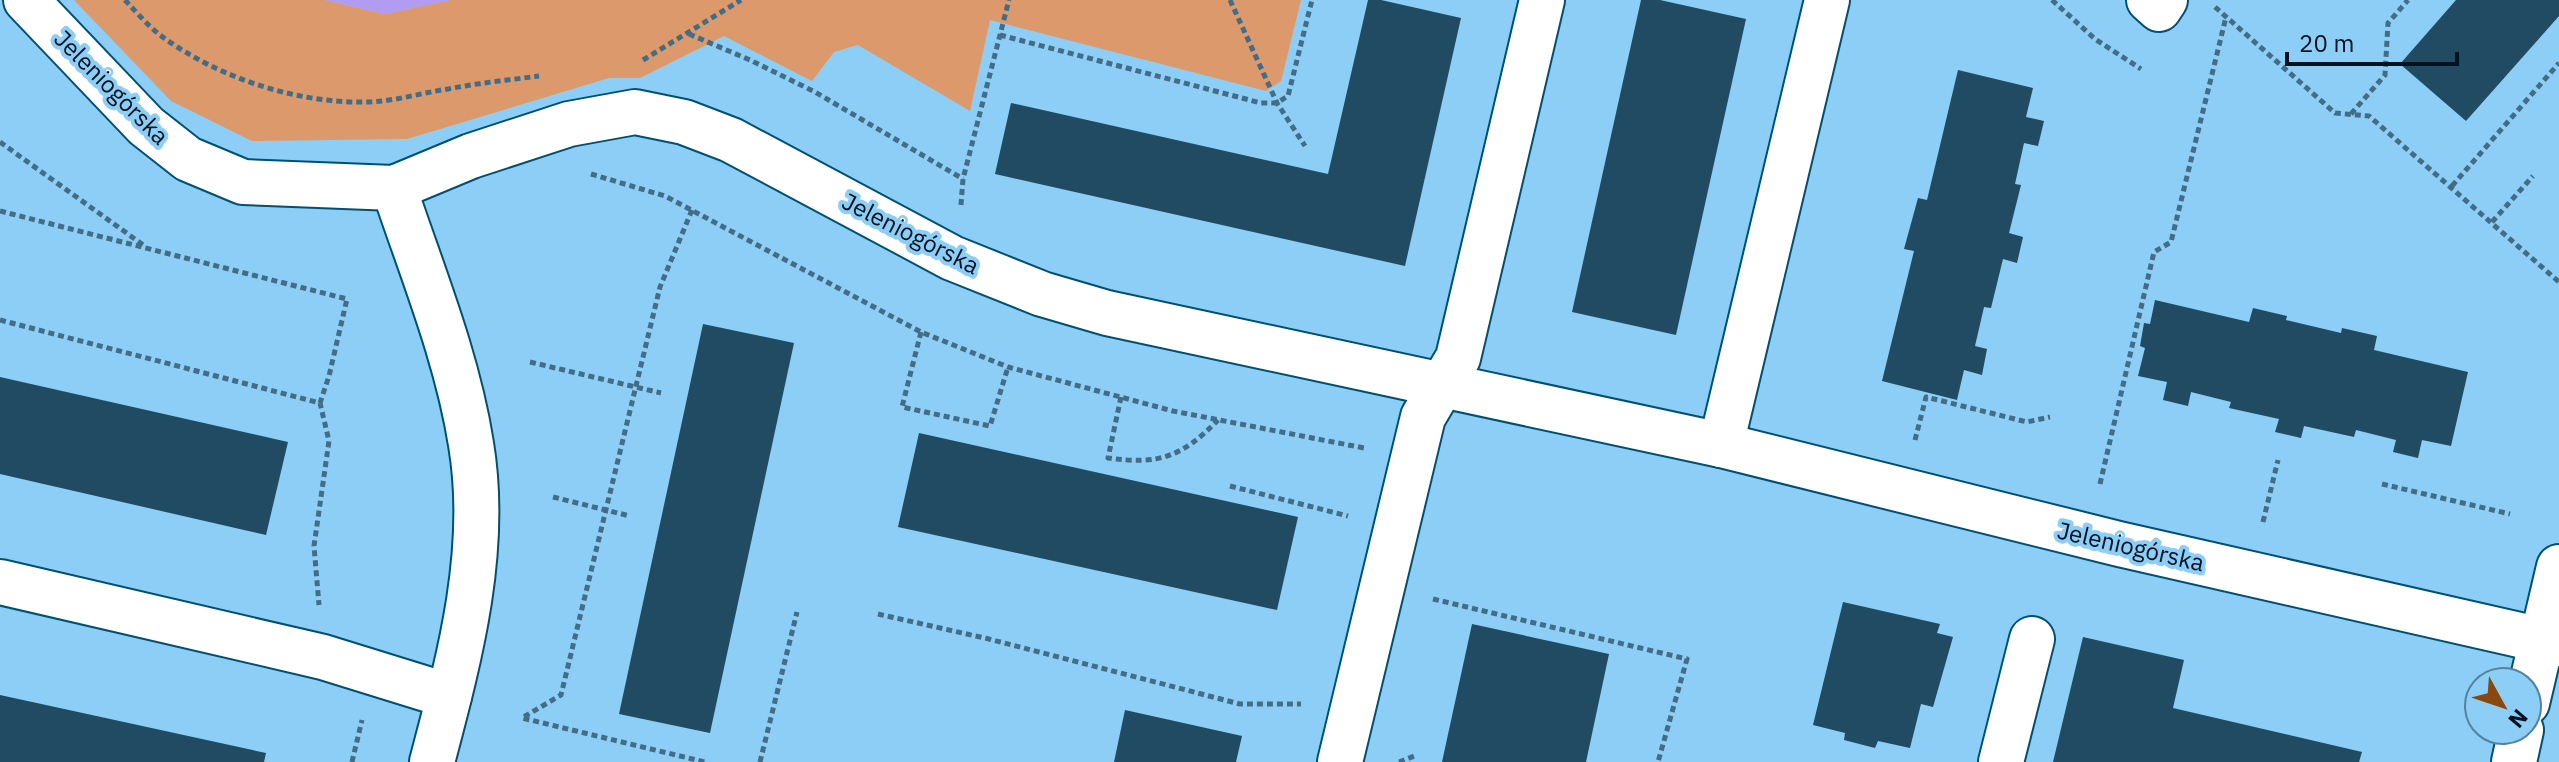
<svg xmlns="http://www.w3.org/2000/svg" width="2559" height="762" viewBox="0 0 2559 762" font-family="'IBM Plex Sans',sans-serif">
	<style>
		.green { fill: #dc996b }
		.water { fill: #b29cf1 }
		.building { fill: #204b62 }
		.lines { fill: none; stroke-linecap: round; stroke-linejoin: round }
		.minor-casing { stroke: #005071; stroke-width: 48 }
		.path { stroke: #436c86; stroke-width: 5; stroke-dasharray: 6 4; stroke-linecap: butt }
		.minor { stroke: #fff; stroke-width: 44 }
		.labels { text-anchor: middle; dominant-baseline: central; stroke-width: 8; stroke-linejoin: round; paint-order: stroke }
		.street-label { font-size: 24px; fill: #00121f; stroke: #8ccef5 }
	</style>
	<rect width="100%" height="100%" fill="#8ccef5"/>
	<polygon class="green" points="74,0 325,0 385,14 450,0 1301,0 1281,81 1266,91 990,20 970,111 858,45 834,52 812,81 724,36 640,78 609,78 407,139 252,141 171,101"/>
	<polygon class="water" points="325,0 450,0 385,14"/>
	<g class="building">
		<polygon points="1368,0 1381,0 1461,18 1405,266 995,174 1011,103 1328,174"/>
		<polygon points="1641,0 1660,0 1746,19 1676,335 1572,312"/>
		<polygon points="2456,0 2559,0 2559,16 2466,121 2400,64"/>
		<polygon points="1958,70 2033,88 2026,117 2044,121 2038,146 2024,143 2015,184 2021,185 2009,233 2023,237 2017,263 2003,259 1991,308 1984,307 1975,346 1987,349 1982,375 1964,370 1957,400 1882,381 1914,251 1904,249 1918,198 1927,200"/>
		<polygon points="2155,300 2249,322 2253,308 2287,316 2286,320 2341,333 2342,328 2377,336 2374,350 2468,372 2451,446 2422,440 2418,458 2393,452 2396,440 2356,430 2354,437 2304,426 2301,438 2275,432 2279,419 2229,408 2231,402 2191,392 2188,406 2163,400 2167,382 2138,376 2145,348 2140,346 2144,323 2150,324"/>
		<polygon points="703,324 794,343 710,733 619,714"/>
		<polygon points="0,377 288,442 266,535 0,474"/>
		<polygon points="919,433 1298,517 1277,610 898,527"/>
		<polygon points="1843,602 1940,624 1937,633 1953,637 1933,707 1921,704 1910,748 1878,741 1875,748 1844,740 1845,733 1813,725"/>
		<polygon points="1472,624 1609,654 1586,762 1442,762"/>
		<polygon points="2083,637 2184,660 2173,708 2362,752 2359,762 2053,762"/>
		<polygon points="0,695 266,753 264,762 0,762"/>
		<polygon points="1125,710 1242,736 1236,762 1114,762"/>
	</g>
	<g class="lines">
		<defs>
			<g id="minor">
				<polyline points="26,0 146,126 188,159 243,182 394,188 471,156 569,124 635,112 684,122 731,140 952,258 1042,294 1107,313 1721,445 2119,544 2559,644"/>
				<polyline points="2149,0 2159,9 2165,0"/>
				<path d="M 394,188 C 422,272 457,356 471,444 C 489,551 459,660 432,762"/>
				<polyline points="1721,445 1827,0"/>
				<polyline points="0,582 323,657 449,696"/>
				<polyline points="2527,703 2559,567"/>
				<polyline points="1340,762 1423,417 1458,358 1542,0"/>
				<polyline points="2001,762 2032,639"/>
				<polyline points="2514,762 2521,730"/>
			</g>
		</defs>
		<use href="#minor" class="minor-casing"/>
		<g class="path">
			<path d="M 125,0 C 137,13 150,28 164,38 C 220,78 296,103 364,102 C 393,102 420,93 448,89 C 478,83 509,80 539,76"/>
			<polyline points="1230,0 1277,103 1305,146"/>
			<polyline points="2052,0 2095,39 2141,69"/>
			<polyline points="2215,7 2335,113 2369,116 2559,282"/>
			<polyline points="689,34 750,60 815,92 963,179"/>
			<polyline points="1000,35 1261,103 1277,103 1288,96 1312,0"/>
			<polyline points="643,60 741,0"/>
			<polyline points="2351,114 2385,75 2388,23 2408,0"/>
			<polyline points="0,142 146,247"/>
			<polyline points="591,174 665,196 921,332 1008,367 1173,411 1364,448"/>
			<polyline points="2452,186 2559,63"/>
			<polyline points="961,205 963,179 1009,0"/>
			<polyline points="692,210 660,287 561,695 522,718 705,762"/>
			<polyline points="0,211 347,299 329,376 320,403"/>
			<polyline points="2492,222 2533,176"/>
			<polyline points="0,320 320,403 329,441 314,546 319,605"/>
			<polyline points="921,332 902,407 990,426 1008,367"/>
			<polyline points="530,362 661,393"/>
			<path d="M 1121,397 L 1108,458 C 1159,465 1182,457 1218,420"/>
			<polyline points="1915,440 1926,397 2027,422 2050,417"/>
			<polyline points="2100,484 2154,252 2171,242 2226,17"/>
			<polyline points="2382,484 2510,514"/>
			<polyline points="1230,486 1348,516"/>
			<polyline points="553,497 630,516"/>
			<polyline points="2263,522 2278,460"/>
			<polyline points="1433,599 1687,659 1658,762"/>
			<polyline points="878,614 989,639 1240,704 1301,704"/>
			<polyline points="352,762 362,720"/>
			<polyline points="760,762 797,612"/>
			<polyline points="1399,762 1417,755"/>
		</g>
		<use href="#minor" class="minor"/>
	</g>
	<g class="labels">
		<g class="street-label">
			<text transform="translate(112 87) rotate(45)">Jeleniogórska</text>
			<text transform="translate(911 233) rotate(27)">Jeleniogórska</text>
			<text transform="translate(2131 546) rotate(13)">Jeleniogórska</text>
		</g>
	</g>
	<g transform="translate(2503 706) rotate(130)"><circle r="38" fill="#8ccef5" stroke="#54839f" stroke-width="2"/>
	<path d="M0-6L14 30L0 20L-14 30Z" fill="#884810"/>
	<text y="-12" font-size="22" font-weight="bold" text-anchor="middle" fill="#00121f">N</text>
	</g>
	<path d="M2287 52v12h170v-12" fill="none" stroke="#00121f" stroke-width="4"/>
	<text x="2299" y="52" font-size="24" fill="#00121f" stroke="#8ccef5" stroke-width="6" paint-order="stroke">20 m</text>
</svg>
